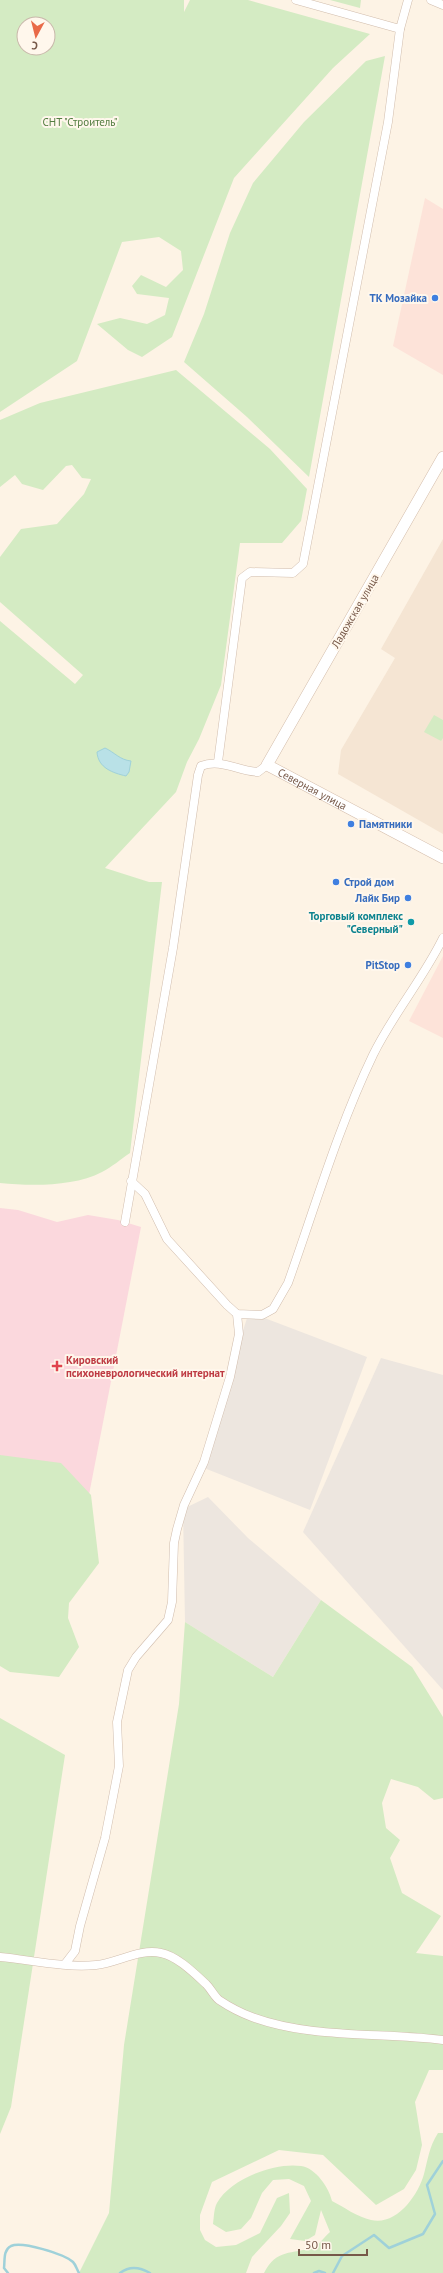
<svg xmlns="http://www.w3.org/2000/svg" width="443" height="2273" viewBox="0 0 443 2273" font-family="'PT Sans',sans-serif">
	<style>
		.residential { fill: #f5e5d3 }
		.commercial { fill: #fde3d9 }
		.industrial { fill: #ede6df }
		.medical { fill: #fbd8dd }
		.green { fill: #d4ebc3; fill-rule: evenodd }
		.water { fill: #b9e1e7; stroke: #9fd1d9 }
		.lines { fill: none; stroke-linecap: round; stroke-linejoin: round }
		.stream { stroke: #9fd1d9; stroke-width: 2.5 }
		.street-casing { stroke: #d1bdad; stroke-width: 9 }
		.secondary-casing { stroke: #d4bdab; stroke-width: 12 }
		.street { stroke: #fff; stroke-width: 8 }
		.secondary { stroke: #fff; stroke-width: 11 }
		.shop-dot { fill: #3f7fe0; stroke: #fff7ec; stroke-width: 1.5 }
		.culture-dot { fill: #0f9aa8; stroke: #fff7ec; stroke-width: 1.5 }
		.health-dot { fill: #e0444e; stroke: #fff7ec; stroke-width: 1.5 }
		.labels { text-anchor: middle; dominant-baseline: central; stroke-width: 4; stroke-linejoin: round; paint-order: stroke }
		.park-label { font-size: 11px; fill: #547d41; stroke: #fff7ec }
		.shop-label { font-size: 11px; font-weight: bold; fill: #366cbe; stroke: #fff7ec; text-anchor: end }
		.street-label { font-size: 11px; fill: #775949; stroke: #fff7ec }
		.culture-label { font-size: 11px; font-weight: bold; fill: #0d838f; stroke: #fff7ec; text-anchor: end }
		.health-label { font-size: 11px; font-weight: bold; fill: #be3a42; stroke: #fff7ec; text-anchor: start }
	</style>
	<rect width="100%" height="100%" fill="#fdf3e5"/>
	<polygon class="residential" points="443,539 443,834 338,774 341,750 395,658 381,649"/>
	<g class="commercial">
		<polygon points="425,198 443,209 443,375 393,346"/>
		<polygon points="443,956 443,1038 409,1021"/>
	</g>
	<g class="industrial">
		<polygon points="249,1312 367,1357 310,1510 199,1466"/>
		<polygon points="381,1358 443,1375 443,1690 303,1532"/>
		<polygon points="208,1497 248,1538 321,1600 273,1677 185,1622 183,1509"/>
	</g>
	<polygon class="medical" points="0,1208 18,1210 57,1222 88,1215 118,1220 141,1227 87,1505 0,1505"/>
	<g class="green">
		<path d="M 0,0 L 184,0 L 184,12 L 190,0 L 248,0 L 370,34 L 333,68 L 234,178 L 172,337 L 142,357 L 128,350 L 97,324 L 120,318 L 147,324 L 165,315 L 169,298 L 137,294 L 132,286 L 141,275 L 166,287 L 183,270 L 181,251 L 159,237 L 122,242 L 77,361 L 0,412 ZM 24,24 L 48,24 L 48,48 L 24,48 Z"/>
		<polygon points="330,0 361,0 360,8"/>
		<polygon points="385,56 309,477 247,417 184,362 204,314 230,233 253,183 304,122 366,61"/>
		<path d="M 176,370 L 270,449 L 307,489 L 301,521 L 282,543 L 240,543 L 221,685 L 199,739 L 187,762 L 176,792 L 105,868 L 149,882 L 162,882 L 130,1153 C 121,1159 112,1167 102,1172 C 73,1187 31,1186 0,1183 L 0,621 L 75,684 L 83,675 L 0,602 L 0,557 L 21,529 L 57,524 L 84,494 L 91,479 L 82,478 L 72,465 L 66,466 L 43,490 L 22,484 L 15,475 L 0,487 L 0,420 L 40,403 Z"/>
		<polygon points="434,715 443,720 443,738 441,741 424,732"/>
		<polygon points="0,1455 61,1463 91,1495 99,1563 69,1603 68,1618 79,1647 59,1677 10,1672 0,1666"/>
		<polygon points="321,1600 412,1667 443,1717 443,1798 434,1800 418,1787 391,1779 382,1803 386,1828 400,1840 390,1858 402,1893 441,1916 416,1953 443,1956 443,2070 429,2070 415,2102 422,2145 416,2170 404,2189 376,2205 323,2155 279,2150 212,2182 200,2215 200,2230 205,2240 216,2247 236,2245 260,2233 277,2198 289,2193 290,2213 281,2226 252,2257 246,2273 79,2273 109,2213 124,2045 179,1704 185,1622 273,1677"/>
		<polygon points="0,1718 65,1755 11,2107 0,2134"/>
		<path d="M 438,2133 L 443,2133 L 443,2273 L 264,2273 C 277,2248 291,2255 314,2247 C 319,2245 325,2236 330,2232 L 321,2210 L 315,2235 L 305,2241 L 290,2239 L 311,2201 L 304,2186 L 289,2179 L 273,2180 L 262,2193 L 251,2218 L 241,2229 L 226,2232 L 213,2224 C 214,2217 214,2208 217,2203 C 230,2179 275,2162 301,2166 C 316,2168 329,2188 332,2201 C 344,2207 357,2217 371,2220 C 396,2226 418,2196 424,2174 C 428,2159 429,2147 438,2133 Z"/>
	</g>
	<path class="water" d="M 105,748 C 114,752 120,760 131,761 L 129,772 L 126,776 C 113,773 98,768 97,752 Z"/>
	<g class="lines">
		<g class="stream">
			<path d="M 8,2273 L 4,2268 C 5,2260 3,2250 11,2246 C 22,2241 64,2254 73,2262 C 76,2265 77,2270 79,2273"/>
			<path d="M 120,2273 C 129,2266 140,2267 150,2273"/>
			<polyline points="314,2273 319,2271 325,2273"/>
			<polyline points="333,2273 342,2256 374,2235 389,2248 423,2234 435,2214 427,2185 443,2161"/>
		</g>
		<defs>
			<g id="street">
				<polyline points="296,0 400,29 408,0"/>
				<polyline points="431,0 443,5"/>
				<polyline points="218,762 242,578 250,572 293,573 303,564 388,122 400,29"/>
				<path d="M 131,1181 L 145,1194 L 167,1239 L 227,1305 L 237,1314 L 262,1315 L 273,1309 L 288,1283 C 315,1207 338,1128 373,1055 C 393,1014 423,979 443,938"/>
				<path d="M 125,1222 L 173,948 L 198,775 L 201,766 C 220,758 238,771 258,772 L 267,765"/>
				<path d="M 0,1957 C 31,1960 65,1968 96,1965 C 117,1963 140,1948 161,1953 C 177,1956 194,1973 206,1984 C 211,1989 214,1996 219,2000 C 228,2006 241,2013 252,2017 C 312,2039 380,2032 443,2040"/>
				<polyline points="65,1964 75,1951 80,1926 105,1838 119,1766 117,1722 128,1670 136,1657 168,1620 172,1602 174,1543 177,1529 184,1505 204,1462 230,1377 239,1334 237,1314"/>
			</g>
			<g id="secondary">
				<path id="s1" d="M 443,457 L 267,765 L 443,858"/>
			</g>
		</defs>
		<use href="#street" class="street-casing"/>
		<use href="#secondary" class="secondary-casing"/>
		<use href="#street" class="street"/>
		<use href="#secondary" class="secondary"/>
	</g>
	<g class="shop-dot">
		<circle cx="435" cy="298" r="4"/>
		<circle cx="351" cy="824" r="4"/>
		<circle cx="336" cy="882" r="4"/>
		<circle cx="408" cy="898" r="4"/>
		<circle cx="408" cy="965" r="4"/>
	</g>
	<circle class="culture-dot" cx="411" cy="922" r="4"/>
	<path class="health-dot" d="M55 1360h4v4h4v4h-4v4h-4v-4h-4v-4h4z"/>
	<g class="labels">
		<g class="park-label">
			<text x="80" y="122">СНТ "Строитель"</text>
		</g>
		<g class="shop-label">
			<text x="427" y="298">ТК Мозайка</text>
			<text x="359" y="824" text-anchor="start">Памятники</text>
			<text x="344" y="882" text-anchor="start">Строй дом</text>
			<text x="400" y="898">Лайк Бир</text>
			<text x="400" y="965">PitStop</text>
		</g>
		<g class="street-label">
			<text transform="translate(355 611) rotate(-60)">Ладожская улица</text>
			<text stroke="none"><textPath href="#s1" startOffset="406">Северная улица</textPath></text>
		</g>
		<g class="culture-label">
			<text x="403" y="916">Торговый комплекс<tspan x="403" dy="13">"Северный"</tspan></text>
		</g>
		<g class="health-label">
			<text x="66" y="1360">Кировский<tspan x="66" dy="13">психоневрологический интернат</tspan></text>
		</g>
	</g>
	<g transform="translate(36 36) rotate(187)"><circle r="19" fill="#fff7ec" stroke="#c9b8ab"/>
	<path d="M0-3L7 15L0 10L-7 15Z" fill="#e96a48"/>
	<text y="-6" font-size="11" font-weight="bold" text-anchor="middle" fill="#775949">С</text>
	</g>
	<path d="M299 2249v6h68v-6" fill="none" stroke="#775949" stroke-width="2"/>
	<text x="305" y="2249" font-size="12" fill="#775949" stroke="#fff7ec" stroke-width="3" paint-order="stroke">50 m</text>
</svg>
